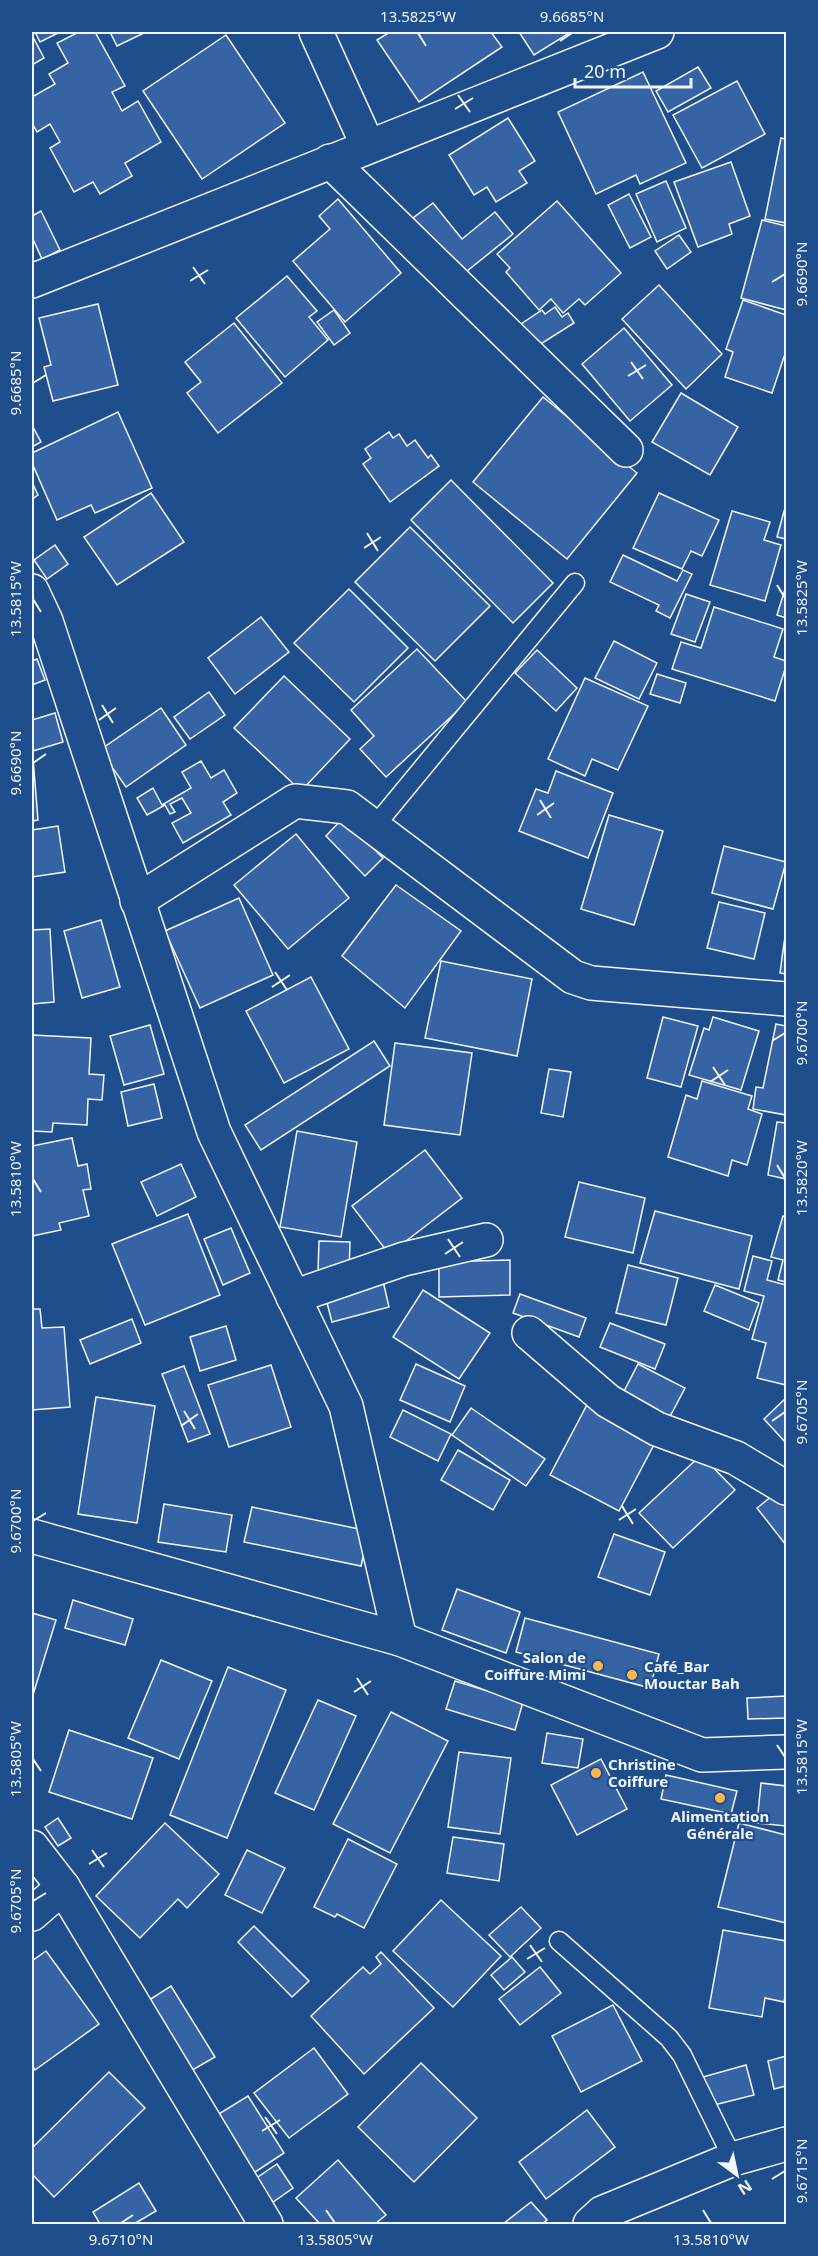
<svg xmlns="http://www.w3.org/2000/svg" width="818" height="2256" viewBox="0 0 818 2256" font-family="'Noto Sans',sans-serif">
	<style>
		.building { fill: #3563a3; stroke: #f2f6ff; stroke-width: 1.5 }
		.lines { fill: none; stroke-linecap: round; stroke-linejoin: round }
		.service-casing { stroke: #f2f6ff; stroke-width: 21 }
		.minor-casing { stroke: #f2f6ff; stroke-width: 36 }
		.service { stroke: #1f4e8c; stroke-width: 18 }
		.minor { stroke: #1f4e8c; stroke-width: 33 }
		.ticks { fill: none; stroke: #f2f6ff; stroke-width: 2 }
		.poi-dot { fill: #ffb74d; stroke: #1f4e8c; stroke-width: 2 }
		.labels { text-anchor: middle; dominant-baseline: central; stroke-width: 4.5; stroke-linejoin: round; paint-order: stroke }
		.poi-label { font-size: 15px; font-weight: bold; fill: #f2f6ff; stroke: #1f4e8c; text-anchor: start }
		.neatline { fill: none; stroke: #f2f6ff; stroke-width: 2 }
		.ticks-label { font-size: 15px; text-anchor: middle; fill: #f2f6ff }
	</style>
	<rect width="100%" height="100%" fill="#1f4e8c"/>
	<g class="building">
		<polygon points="35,32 60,32 40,42"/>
		<polygon points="79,32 95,32 125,86 112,92 122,111 138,101 161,142 125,163 132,176 100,194 93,182 74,192 50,148 60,142 50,124 37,132 32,123 32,97 55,84 49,74 68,63 57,43"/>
		<polygon points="110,32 146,32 117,46"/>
		<polygon points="390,32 491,32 502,47 419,102 377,40"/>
		<polygon points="519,32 571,32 534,55"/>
		<polygon points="32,35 44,58 32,65"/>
		<polygon points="226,35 285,123 202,179 143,91"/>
		<polygon points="698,67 711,88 668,112 656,91"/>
		<polygon points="643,72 686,163 640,184 636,175 596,194 558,112"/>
		<polygon points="737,81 765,134 702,168 673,115"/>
		<polygon points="508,118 535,161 519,171 527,183 496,202 487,187 474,195 449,155"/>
		<polygon points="781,138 786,139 786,223 765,219"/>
		<polygon points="731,162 750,216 729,224 732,234 698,247 674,182"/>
		<polygon points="666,181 686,228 657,242 636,194"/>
		<polygon points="629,194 651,237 630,248 608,205"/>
		<polygon points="338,199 401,273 345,322 293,261 330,229 319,216"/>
		<polygon points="557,201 621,273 585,305 579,299 563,313 551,299 539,310 506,272 510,268 497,254"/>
		<polygon points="433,203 462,239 495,212 513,234 456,280 409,221"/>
		<polygon points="41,211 60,250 42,259 32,237 32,216"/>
		<polygon points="762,220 786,226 786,310 741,298"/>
		<polygon points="679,235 691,252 667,269 655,251"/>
		<polygon points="287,276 317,311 309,317 328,340 285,377 236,318"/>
		<polygon points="659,285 722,354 686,389 622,319"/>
		<polygon points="743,300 786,315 786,351 772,393 725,377 733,352 726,349"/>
		<polygon points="98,304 118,385 53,401 44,367 51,365 39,318"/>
		<polygon points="555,307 562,317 568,313 574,323 536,347 521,324 542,310 545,314"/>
		<polygon points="334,310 350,333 334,345 317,322"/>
		<polygon points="234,323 282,383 218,433 187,393 201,382 185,362"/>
		<polygon points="624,328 672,385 630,421 582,364"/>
		<polygon points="681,393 738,427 710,475 652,442"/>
		<polygon points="543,397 637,473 567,559 473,482"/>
		<polygon points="118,412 152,488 95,513 91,505 57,520 32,463 32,453"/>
		<polygon points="32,425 41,442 32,447"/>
		<polygon points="389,432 393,438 399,434 407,446 415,440 428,458 431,455 439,466 390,502 363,464 371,458 365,449"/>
		<polygon points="451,480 553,583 513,623 411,520"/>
		<polygon points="32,482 38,495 32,499"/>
		<polygon points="151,493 184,542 117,585 84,537"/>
		<polygon points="659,493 719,520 702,556 691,551 682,569 633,548"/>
		<polygon points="786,504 786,539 777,537"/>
		<polygon points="732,511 770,522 764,540 781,545 765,601 710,585"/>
		<polygon points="410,527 490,606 435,661 355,582"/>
		<polygon points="55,545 68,564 47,579 34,560"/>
		<polygon points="623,555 677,581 683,570 692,574 670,618 656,611 659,605 610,582"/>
		<polygon points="786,586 786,618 777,615"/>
		<polygon points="349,589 408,648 354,702 294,643"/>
		<polygon points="686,594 710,602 695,642 671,634"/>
		<polygon points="714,607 783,629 774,657 786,661 786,666 775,701 672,669 681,642 701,648"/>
		<polygon points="261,617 289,652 235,694 208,658"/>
		<polygon points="614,641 657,663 639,699 595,678"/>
		<polygon points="417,649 467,702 386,777 360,749 374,736 351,710"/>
		<polygon points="537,650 577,688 556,711 515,673"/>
		<polygon points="37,659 45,680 32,685 32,661"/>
		<polygon points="657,674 686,683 680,703 650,694"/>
		<polygon points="284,676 350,739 301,791 234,728"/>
		<polygon points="585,678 648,706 618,770 592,759 585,776 548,759"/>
		<polygon points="209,692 225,715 190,739 174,717"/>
		<polygon points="161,708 186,745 126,787 100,750"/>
		<polygon points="55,713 63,742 33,751 32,720"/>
		<polygon points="32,758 33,758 38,820 32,821"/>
		<polygon points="201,761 211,778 224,770 237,793 223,802 231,815 183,843 172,823 191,813 182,798 170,804 175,812 170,814 165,805 147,815 137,798 153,788 162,805 191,788 182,772"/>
		<polygon points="556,771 613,793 588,858 519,831 536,789 548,793"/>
		<polygon points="609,815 663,831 634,925 581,909"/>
		<polygon points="343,818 383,858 365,876 326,836"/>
		<polygon points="58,826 65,872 32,877 32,830"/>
		<polygon points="296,834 349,898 288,949 234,885"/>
		<polygon points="724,846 786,862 773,909 712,893"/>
		<polygon points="396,885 461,931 405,1008 342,956"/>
		<polygon points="239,898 273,975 200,1008 165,931"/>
		<polygon points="719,902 765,913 754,959 707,948"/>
		<polygon points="101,920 120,987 82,998 64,931"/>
		<polygon points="50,929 54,1002 32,1004 32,930"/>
		<polygon points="786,929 786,974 780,973"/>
		<polygon points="441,961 532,979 517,1056 425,1038"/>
		<polygon points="311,977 349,1049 284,1083 246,1011"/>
		<polygon points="663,1017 698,1026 681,1087 647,1078"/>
		<polygon points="713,1017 759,1031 741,1090 689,1075 704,1028 709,1030"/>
		<polygon points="776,1024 786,1026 786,1115 753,1109 756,1087 763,1088"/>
		<polygon points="150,1025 164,1074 124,1085 110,1036"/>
		<polygon points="32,1035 91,1038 89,1074 104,1075 102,1100 88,1099 87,1125 53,1123 52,1132 32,1131"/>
		<polygon points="374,1041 390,1066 261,1150 245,1125"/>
		<polygon points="395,1043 472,1053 460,1135 384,1125"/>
		<polygon points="549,1069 571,1072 563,1117 541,1113"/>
		<polygon points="702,1081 752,1096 748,1109 762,1114 747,1165 732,1160 728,1176 668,1157 686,1095 697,1099"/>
		<polygon points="154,1084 162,1118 128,1126 121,1092"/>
		<polygon points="777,1122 786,1123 786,1179 768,1175"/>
		<polygon points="297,1131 357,1142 341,1237 280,1227"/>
		<polygon points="72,1138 78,1166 87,1164 91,1189 83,1190 89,1216 59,1223 61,1230 32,1236 32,1146"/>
		<polygon points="425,1150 462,1198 389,1254 352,1206"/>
		<polygon points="181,1164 196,1197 157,1216 141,1182"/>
		<polygon points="579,1182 645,1198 633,1253 565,1237"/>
		<polygon points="655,1211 752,1236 739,1289 640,1263"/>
		<polygon points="188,1214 220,1295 145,1325 112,1244"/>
		<polygon points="783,1216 786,1217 786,1282 778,1280 783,1260 771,1257"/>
		<polygon points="231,1228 250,1273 223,1285 204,1239"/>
		<polygon points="319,1241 350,1242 349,1272 318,1272"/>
		<polygon points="753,1256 772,1261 767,1280 786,1285 786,1385 757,1378 766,1343 752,1339 764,1296 744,1291"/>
		<polygon points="510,1260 510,1295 439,1297 439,1262"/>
		<polygon points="628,1265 678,1278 666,1325 616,1313"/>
		<polygon points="383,1281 389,1307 332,1322 325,1295"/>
		<polygon points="715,1285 759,1303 749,1330 704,1311"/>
		<polygon points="423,1290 490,1333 459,1379 393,1337"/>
		<polygon points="520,1294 586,1318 579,1337 513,1313"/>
		<polygon points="32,1309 40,1309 42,1328 64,1327 70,1407 32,1410"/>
		<polygon points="132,1319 141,1343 90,1364 80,1340"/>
		<polygon points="610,1323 665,1344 655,1369 600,1347"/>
		<polygon points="226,1326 236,1360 200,1371 190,1337"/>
		<polygon points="416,1364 465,1386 450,1422 400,1400"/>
		<polygon points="638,1364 685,1388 666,1424 619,1401"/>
		<polygon points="271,1365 291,1427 229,1447 208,1385"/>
		<polygon points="184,1366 210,1434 188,1442 162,1374"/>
		<polygon points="96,1397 155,1406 137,1523 78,1514"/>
		<polygon points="786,1398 786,1443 764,1419"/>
		<polygon points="589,1401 658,1437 619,1511 550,1475"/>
		<polygon points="471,1408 545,1459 526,1486 452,1435"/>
		<polygon points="403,1410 451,1434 438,1461 390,1437"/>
		<polygon points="458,1450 510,1480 493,1510 441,1480"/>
		<polygon points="701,1455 735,1490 673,1548 639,1513"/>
		<polygon points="782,1488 786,1494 786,1545 757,1508"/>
		<polygon points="164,1504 232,1515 226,1552 158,1542"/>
		<polygon points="252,1507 369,1531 361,1566 244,1542"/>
		<polygon points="614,1534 665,1552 650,1595 598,1577"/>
		<polygon points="457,1589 520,1612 506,1653 442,1630"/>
		<polygon points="73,1600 133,1619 125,1645 65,1628"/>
		<polygon points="32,1613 56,1620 33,1695 32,1695"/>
		<polygon points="525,1618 659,1654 650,1688 516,1652"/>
		<polygon points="161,1660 212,1681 179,1759 128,1738"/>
		<polygon points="228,1667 286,1690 227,1838 170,1815"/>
		<polygon points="455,1681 523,1702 515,1730 446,1709"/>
		<polygon points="786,1696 786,1718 748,1719 747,1698"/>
		<polygon points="318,1700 356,1716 314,1810 275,1793"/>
		<polygon points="391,1712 448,1741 390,1853 333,1824"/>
		<polygon points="69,1730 153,1758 132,1819 49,1792"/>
		<polygon points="547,1733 583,1739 578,1768 542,1763"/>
		<polygon points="459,1752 511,1758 500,1834 448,1827"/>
		<polygon points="601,1759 627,1809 577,1835 551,1785"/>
		<polygon points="666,1775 737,1791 731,1814 661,1799"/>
		<polygon points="761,1783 786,1786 786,1826 757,1823"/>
		<polygon points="58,1818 71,1838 58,1846 45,1827"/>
		<polygon points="165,1823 219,1874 187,1908 178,1899 140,1938 96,1896"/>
		<polygon points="739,1823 786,1835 786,1923 718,1907"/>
		<polygon points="453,1837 504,1844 499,1881 447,1873"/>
		<polygon points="348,1839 397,1864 364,1928 337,1914 335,1917 314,1907"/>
		<polygon points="247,1850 285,1868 262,1913 225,1895"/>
		<polygon points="441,1900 501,1956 453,2007 393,1951"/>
		<polygon points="521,1907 541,1928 510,1957 489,1935"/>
		<polygon points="254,1926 309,1981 292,1997 238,1942"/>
		<polygon points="723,1930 786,1941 786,1991 784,2002 765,1998 762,2017 709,2008"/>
		<polygon points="46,1951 99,2024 35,2070 32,2065 32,1961"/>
		<polygon points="381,1952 434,2008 364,2074 311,2016 363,1967 370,1974 381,1964 376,1957"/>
		<polygon points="512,1957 525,1972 504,1990 491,1975"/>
		<polygon points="540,1967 561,1993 520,2025 499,1999"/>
		<polygon points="171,1986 215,2057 189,2072 146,2002"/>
		<polygon points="613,2005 642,2061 581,2092 552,2036"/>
		<polygon points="314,2048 348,2094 289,2138 254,2093"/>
		<polygon points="786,2056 786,2086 774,2089 768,2061"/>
		<polygon points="421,2063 477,2118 414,2182 358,2127"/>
		<polygon points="746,2065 754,2095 710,2106 703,2077"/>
		<polygon points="109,2072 145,2108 54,2197 32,2174 32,2148"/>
		<polygon points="248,2096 284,2153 246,2178 209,2120"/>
		<polygon points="587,2110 615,2147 546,2199 519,2162"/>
		<polygon points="338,2160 386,2215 375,2224 320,2224 296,2198"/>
		<polygon points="277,2164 293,2188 266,2207 249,2183"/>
		<polygon points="139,2183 156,2211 134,2224 100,2224 93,2212"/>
		<polygon points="531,2202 547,2220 542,2224 503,2224"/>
	</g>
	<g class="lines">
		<defs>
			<g id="service">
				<polyline points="374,827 575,583"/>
				<polyline points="559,1941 669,2038 682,2055 733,2159"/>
			</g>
			<g id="minor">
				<polyline points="316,32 368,146"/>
				<polyline points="330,161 626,450"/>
				<polyline points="32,281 657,32"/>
				<polyline points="32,591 46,621 214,1132 346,1406 400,1639"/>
				<polyline points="137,901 295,801 347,807 573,977 591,983 786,999"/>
				<polyline points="293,1297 404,1259 486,1240"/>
				<polyline points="529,1333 608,1401 657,1429 736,1458 786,1488"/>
				<polyline points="32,1536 400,1639 702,1755 786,1752"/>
				<polyline points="32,1847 63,1887 266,2224"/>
				<polyline points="32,1914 63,1887"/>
				<polyline points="590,2224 602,2213 733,2159 786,2144"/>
			</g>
		</defs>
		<use href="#service" class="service-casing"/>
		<use href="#minor" class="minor-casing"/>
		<use href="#service" class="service"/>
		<use href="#minor" class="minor"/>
	</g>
	<path class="ticks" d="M 418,33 L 426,46M 560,41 L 572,33M 458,95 L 470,112M 455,109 L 473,98M 193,267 L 205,284M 190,281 L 208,270M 772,282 L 785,274M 631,362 L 643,379M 628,376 L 646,365M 33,383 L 46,375M 367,533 L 378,551M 364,548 L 381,537M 777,585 L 785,598M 33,599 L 41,612M 102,705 L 113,723M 99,720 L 116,708M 33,763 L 46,754M 540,800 L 551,818M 537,815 L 554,803M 275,972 L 287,990M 272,987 L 290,975M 772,1041 L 785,1033M 713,1067 L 725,1085M 710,1082 L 728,1070M 777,1165 L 785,1178M 33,1179 L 41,1192M 448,1239 L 460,1257M 445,1254 L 463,1242M 184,1411 L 195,1429M 772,1421 L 785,1412M 181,1426 L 198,1414M 622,1506 L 633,1524M 619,1520 L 636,1509M 33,1521 L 46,1513M 357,1678 L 368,1695M 354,1692 L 371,1681M 777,1745 L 785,1757M 33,1759 L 41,1771M 92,1850 L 104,1867M 89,1864 L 107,1853M 33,1901 L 46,1893M 530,1945 L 542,1962M 527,1959 L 545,1948M 265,2117 L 277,2134M 262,2131 L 280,2120M 772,2179 L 785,2171M 326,2210 L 335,2223M 703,2210 L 711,2223M 121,2223 L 133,2215"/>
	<g class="poi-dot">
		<circle cx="598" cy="1666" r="6"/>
		<circle cx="632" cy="1675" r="6"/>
		<circle cx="596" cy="1773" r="6"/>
		<circle cx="720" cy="1798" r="6"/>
	</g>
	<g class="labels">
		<g class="poi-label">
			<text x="586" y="1657" text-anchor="end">Salon de<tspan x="586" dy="17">Coiffure Mimi</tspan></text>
			<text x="644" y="1666">Café_Bar<tspan x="644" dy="17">Mouctar Bah</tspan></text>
			<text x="608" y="1764">Christine<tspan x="608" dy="17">Coiffure</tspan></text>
			<text x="720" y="1816" text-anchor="middle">Alimentation<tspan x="720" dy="17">Générale</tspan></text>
		</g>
	</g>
	<rect width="818" height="2256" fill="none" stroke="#1f4e8c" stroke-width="66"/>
	<g transform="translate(737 2175) rotate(147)" stroke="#1f4e8c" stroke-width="4.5" paint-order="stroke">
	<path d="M0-4.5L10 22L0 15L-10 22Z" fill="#f2f6ff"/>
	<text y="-9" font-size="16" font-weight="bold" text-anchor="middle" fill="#f2f6ff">N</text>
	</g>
	<path d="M575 78v9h116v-9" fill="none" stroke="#f2f6ff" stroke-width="3"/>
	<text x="584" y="78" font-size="18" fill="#f2f6ff" stroke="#1f4e8c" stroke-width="4.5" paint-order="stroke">20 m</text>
	<rect x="33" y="33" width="752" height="2190" class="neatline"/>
	<g class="ticks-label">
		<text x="418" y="22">13.5825°W</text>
		<text x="572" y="22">9.6685°N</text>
		<text transform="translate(802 274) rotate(-90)" y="5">9.6690°N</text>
		<text transform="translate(16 383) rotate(-90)" y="5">9.6685°N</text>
		<text transform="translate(802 598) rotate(-90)" y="5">13.5825°W</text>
		<text transform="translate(16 599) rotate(-90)" y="5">13.5815°W</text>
		<text transform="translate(16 763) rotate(-90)" y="5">9.6690°N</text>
		<text transform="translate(802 1033) rotate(-90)" y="5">9.6700°N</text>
		<text transform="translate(802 1178) rotate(-90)" y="5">13.5820°W</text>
		<text transform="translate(16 1179) rotate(-90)" y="5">13.5810°W</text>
		<text transform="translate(802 1412) rotate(-90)" y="5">9.6705°N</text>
		<text transform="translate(16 1521) rotate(-90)" y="5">9.6700°N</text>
		<text transform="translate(802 1757) rotate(-90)" y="5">13.5815°W</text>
		<text transform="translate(16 1759) rotate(-90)" y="5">13.5805°W</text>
		<text transform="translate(16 1901) rotate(-90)" y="5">9.6705°N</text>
		<text transform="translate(802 2171) rotate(-90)" y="5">9.6715°N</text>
		<text x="121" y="2245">9.6710°N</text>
		<text x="335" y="2245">13.5805°W</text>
		<text x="711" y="2245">13.5810°W</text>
	</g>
</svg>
